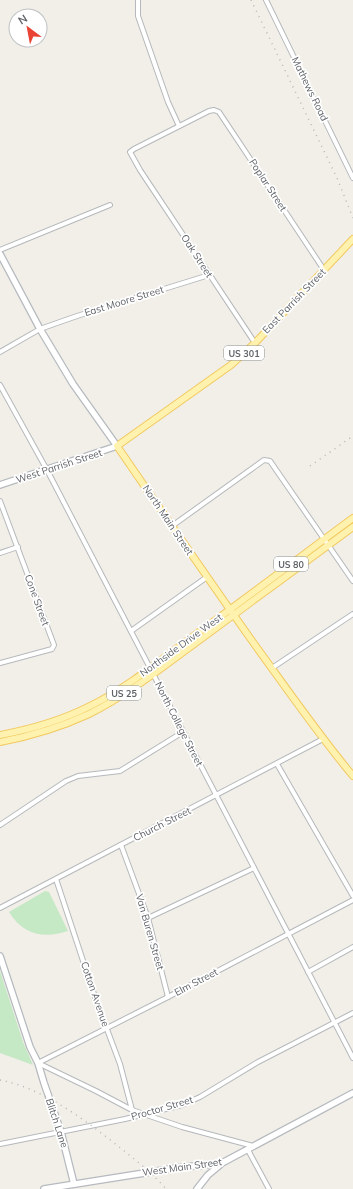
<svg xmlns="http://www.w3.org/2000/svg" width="353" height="1189" viewBox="0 0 353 1189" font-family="Mulish,sans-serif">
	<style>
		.green { fill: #c5e8c5 }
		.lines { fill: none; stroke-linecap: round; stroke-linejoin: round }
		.street-casing { stroke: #b5b8bc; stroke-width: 6 }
		.secondary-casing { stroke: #b6babf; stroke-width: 8 }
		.primary-casing { stroke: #f2c960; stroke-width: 8 }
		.street { stroke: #fff; stroke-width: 4 }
		.secondary { stroke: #fff; stroke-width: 5.5 }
		.primary { stroke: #fff2af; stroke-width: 6 }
		.rail { stroke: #b6b7b8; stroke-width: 1.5; stroke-dasharray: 1 5; stroke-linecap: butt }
		.labels { text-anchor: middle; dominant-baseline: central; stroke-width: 3.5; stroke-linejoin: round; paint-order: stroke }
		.shield { fill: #fff; stroke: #8f9295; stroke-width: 1 }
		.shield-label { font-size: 9px; font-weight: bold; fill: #5f6368 }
		.street-label { font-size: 10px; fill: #5f6368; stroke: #fff }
	</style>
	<rect width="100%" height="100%" fill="#f1efe8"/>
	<g class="green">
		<path d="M 45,891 L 49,892 L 68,931 C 44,939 23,935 9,912 Z"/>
		<polygon points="0,971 23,1042 33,1065 0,1053"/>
	</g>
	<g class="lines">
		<defs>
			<g id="street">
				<polyline points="138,0 138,16 168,102 179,126"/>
				<polyline points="266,0 353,178"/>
				<polyline points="0,250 110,205"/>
				<polyline points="255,343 140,170 130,152 134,149 209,111 214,110 219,112 324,270"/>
				<polyline points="0,352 40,329 77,316 209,275"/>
				<polyline points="0,385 47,470 353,1058"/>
				<polyline points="0,501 54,645 52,649 0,663"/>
				<polyline points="172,526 264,460 270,461 353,581"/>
				<polyline points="0,553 18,547"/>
				<polyline points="131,631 207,577"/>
				<polyline points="272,668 353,614"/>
				<polyline points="277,764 353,896"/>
				<polyline points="0,825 66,781 78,776 120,771 183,732"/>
				<polyline points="121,845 148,918 168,997"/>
				<polyline points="56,879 96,1000 120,1064 132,1110"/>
				<polyline points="0,908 323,739"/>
				<polyline points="148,918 254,868"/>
				<polyline points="308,972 353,947"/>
				<polyline points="38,1063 168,997 353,900"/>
				<polyline points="38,1063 96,1091 132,1110 182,1127 253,1146"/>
				<polyline points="0,1144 125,1119 182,1105 200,1097 258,1062 353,1013"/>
				<polyline points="248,1150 269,1189"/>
			</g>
			<g id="secondary">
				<polyline points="0,254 40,329 73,384 117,446 0,485"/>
				<polyline points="0,956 30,1047 38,1063 44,1083 61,1132 74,1184"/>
				<polyline points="44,1189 176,1168 222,1163 353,1093"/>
				<polyline points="197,1189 208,1175 220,1165"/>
			</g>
			<g id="primary">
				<path d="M 353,239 L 255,343 L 231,365 L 117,446 C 163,513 208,579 255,645 C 287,689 318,734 353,776"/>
				<path d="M 0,735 C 32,729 63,720 92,705 C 128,687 162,659 195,635 C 248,597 300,557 353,518"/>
				<path d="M 0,742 C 31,736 61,727 89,714 C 130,694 172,660 209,633 C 257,598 305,562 353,527"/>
			</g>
		</defs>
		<use href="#street" class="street-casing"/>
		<use href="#secondary" class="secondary-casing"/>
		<use href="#primary" class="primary-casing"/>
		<use href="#street" class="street"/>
		<use href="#secondary" class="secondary"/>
		<use href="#primary" class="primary"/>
		<g class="rail">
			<polyline points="251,0 337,178 353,218"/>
			<polyline points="310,466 353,436"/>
			<path d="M 0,1080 C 44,1088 89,1123 123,1150 C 138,1162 153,1174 166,1189"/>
		</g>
	</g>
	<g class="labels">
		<g class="shield">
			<rect x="224" y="346" width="40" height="14" rx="3"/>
			<rect x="274" y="557" width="34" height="14" rx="3"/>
			<rect x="107" y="686" width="34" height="14" rx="3"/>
		</g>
		<g class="shield-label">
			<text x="244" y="353">US 301</text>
			<text x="291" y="564">US 80</text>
			<text x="124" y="693">US 25</text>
		</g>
		<g class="street-label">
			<text transform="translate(310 89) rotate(64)">Mathews Road</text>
			<text transform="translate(268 185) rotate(57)">Poplar Street</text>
			<text transform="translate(197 256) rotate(57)">Oak Street</text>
			<text transform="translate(124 301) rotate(-17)">East Moore Street</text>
			<text transform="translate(294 301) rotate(-46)">East Parrish Street</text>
			<text transform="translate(59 466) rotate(-18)">West Parrish Street</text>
			<text transform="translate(168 520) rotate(56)">North Main Street</text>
			<text transform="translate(37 600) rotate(70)">Cone Street</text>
			<text transform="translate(181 645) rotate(-36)">Northside Drive West</text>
			<text transform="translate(179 724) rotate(63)">North College Street</text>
			<text transform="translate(162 824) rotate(-27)">Church Street</text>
			<text transform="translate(150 932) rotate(74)">Van Buren Street</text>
			<text transform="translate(196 982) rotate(-28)">Elm Street</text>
			<text transform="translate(95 994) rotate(71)">Cotton Avenue</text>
			<text transform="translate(162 1108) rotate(-16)">Proctor Street</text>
			<text transform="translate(57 1123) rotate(72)">Blitch Lane</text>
			<text transform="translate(182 1167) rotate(-8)">West Main Street</text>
		</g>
	</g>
	<g transform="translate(28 28) rotate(328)"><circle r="19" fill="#ffffff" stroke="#bfc1c3"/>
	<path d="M0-3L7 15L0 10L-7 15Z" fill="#ea4335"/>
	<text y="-6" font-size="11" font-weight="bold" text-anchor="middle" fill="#5f6368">N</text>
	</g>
</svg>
